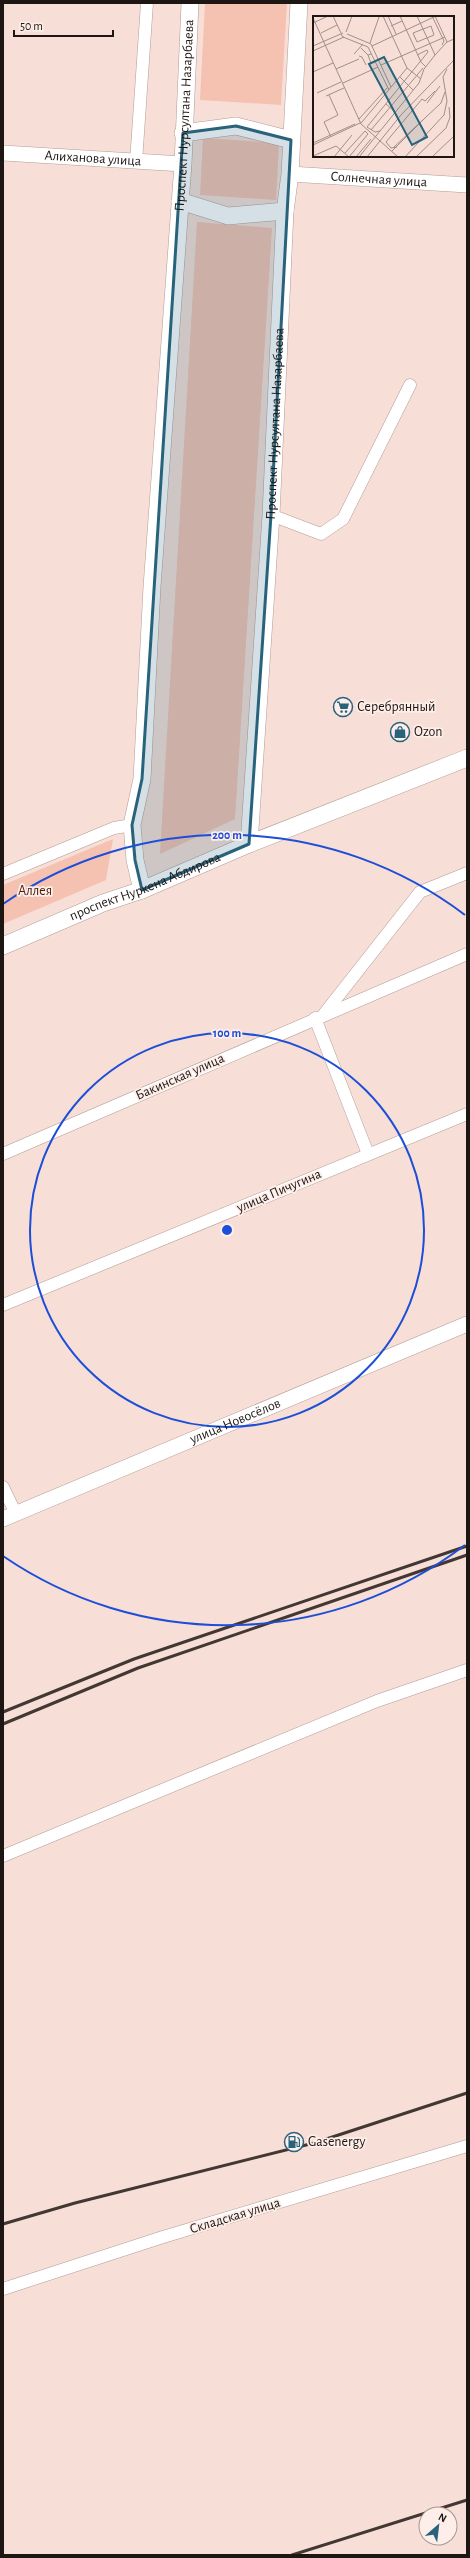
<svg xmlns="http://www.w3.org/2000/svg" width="470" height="2558" viewBox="0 0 470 2558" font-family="'Alegreya Sans',sans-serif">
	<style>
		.green { fill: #f5c2b2 }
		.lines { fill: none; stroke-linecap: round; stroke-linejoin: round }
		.minor-casing { stroke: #b39c95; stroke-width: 13 }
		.tertiary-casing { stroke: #b39c95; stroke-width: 16 }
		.secondary-casing { stroke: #b39c95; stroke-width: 18 }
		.minor { stroke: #fff; stroke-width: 12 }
		.tertiary { stroke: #fff; stroke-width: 15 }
		.secondary { stroke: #fff; stroke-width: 17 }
		.rail { stroke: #423733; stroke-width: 3 }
		.marked { fill: #28627b; fill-opacity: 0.2; stroke: #28627b; stroke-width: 3; stroke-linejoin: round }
		.ring { fill: none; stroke: #1d4ed8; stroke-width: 2 }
		.labels { text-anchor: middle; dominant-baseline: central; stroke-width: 3.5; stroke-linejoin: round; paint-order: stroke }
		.street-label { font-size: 14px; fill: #1e1613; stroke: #fdeee9 }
		.poi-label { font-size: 14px; fill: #1e1613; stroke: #fdeee9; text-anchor: start }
		.park-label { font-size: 14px; fill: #4c1908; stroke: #fdeee9 }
		.inset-road { fill: none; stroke: #a08f89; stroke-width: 1 }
		.view { fill: #28627b; fill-opacity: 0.15; stroke: #28627b; stroke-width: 2 }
		.inset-edge { fill: none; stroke: #1e1613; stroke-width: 2 }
		.centre { fill: #1d4ed8; stroke: #fdeee9; stroke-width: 2 }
		.ring-label { font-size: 12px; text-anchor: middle; font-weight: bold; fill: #1d4ed8; stroke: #fdeee9; stroke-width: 3.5; stroke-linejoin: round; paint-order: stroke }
	</style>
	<rect width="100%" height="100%" fill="#f7dfd7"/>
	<g class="green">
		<polygon points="205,3 287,3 281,105 200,100"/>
		<polygon points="203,138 279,143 276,200 200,195"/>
		<polygon points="197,222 272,228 235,819 160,854"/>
		<polygon points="113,839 106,880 3,924 3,885"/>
	</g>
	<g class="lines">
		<defs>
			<g id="minor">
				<polyline points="136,162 147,3"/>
				<polyline points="271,515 321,534 343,519 410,385"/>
				<polyline points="3,874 114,828 132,825"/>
				<polyline points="324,1014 420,892 467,873"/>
				<polyline points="315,1018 368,1154"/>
				<polyline points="3,1154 467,954"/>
				<polyline points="3,1305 467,1114"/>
				<polyline points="3,1487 16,1514"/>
				<polyline points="3,1856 377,1701 467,1670"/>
				<polyline points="3,2289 163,2237 467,2146"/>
			</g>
			<g id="tertiary">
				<path id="s1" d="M 3,153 L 183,164"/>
				<path id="s2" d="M 290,174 L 467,185"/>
				<path id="s3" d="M 3,1519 L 467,1324"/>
			</g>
			<g id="secondary">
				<polyline points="183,133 236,126 291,140"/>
				<polyline points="180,201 228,216 285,211"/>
				<path id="s4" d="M 249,844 L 271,515 L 285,211 L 290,174 L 299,3"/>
				<path id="s5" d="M 142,890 L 135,860 L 132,825 L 142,779 L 152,587 L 183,164 L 190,3"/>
				<path id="s6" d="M 3,946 L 103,903 L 142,890 L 249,844 L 467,758"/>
			</g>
		</defs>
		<use href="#minor" class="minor-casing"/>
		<use href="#tertiary" class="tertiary-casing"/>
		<use href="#secondary" class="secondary-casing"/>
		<use href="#minor" class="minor"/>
		<use href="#tertiary" class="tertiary"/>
		<use href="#secondary" class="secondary"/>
		<g class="rail">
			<polyline points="3,1712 134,1659 467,1546"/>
			<polyline points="3,1724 138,1668 467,1555"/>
			<polyline points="3,2224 75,2203 314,2143 467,2093"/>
			<polyline points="292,2555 467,2500"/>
		</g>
	</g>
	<path class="marked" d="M 236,126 L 291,140 L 271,515 L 249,844 L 142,890 L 135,860 L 132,825 L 142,779 L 183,133 Z"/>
	<g class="ring">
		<circle cx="227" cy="1230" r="197"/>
		<path d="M465 1545A395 395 0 0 1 3 1556M3 904A395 395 0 0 1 465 915"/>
	</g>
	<defs>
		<symbol id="supermarket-ring" viewBox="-11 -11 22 22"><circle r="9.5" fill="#fdeee9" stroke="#28627b" stroke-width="1.5"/><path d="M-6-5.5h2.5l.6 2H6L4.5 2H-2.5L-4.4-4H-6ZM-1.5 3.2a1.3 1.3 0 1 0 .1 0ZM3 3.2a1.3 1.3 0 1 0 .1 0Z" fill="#28627b"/></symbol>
		<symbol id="shop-ring" viewBox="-11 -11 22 22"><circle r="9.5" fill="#fdeee9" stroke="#28627b" stroke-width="1.5"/><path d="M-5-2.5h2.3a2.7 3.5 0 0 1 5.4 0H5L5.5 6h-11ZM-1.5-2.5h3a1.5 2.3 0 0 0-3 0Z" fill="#28627b"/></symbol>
		<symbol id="fuel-ring" viewBox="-11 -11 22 22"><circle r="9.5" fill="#fdeee9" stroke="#28627b" stroke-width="1.5"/><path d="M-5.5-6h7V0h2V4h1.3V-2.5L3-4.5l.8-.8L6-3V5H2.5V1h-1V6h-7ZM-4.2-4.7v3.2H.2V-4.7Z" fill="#28627b"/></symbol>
	</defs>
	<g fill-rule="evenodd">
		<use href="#supermarket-ring" x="332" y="696" width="22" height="22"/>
		<use href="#shop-ring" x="389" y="721" width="22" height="22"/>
		<use href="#fuel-ring" x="283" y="2131" width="22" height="22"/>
	</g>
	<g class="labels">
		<g class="street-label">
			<text stroke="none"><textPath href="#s5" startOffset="778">Проспект Нурсултана Назарбаева</textPath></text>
			<text stroke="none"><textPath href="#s1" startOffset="90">Алиханова улица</textPath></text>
			<text stroke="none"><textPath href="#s2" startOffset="89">Солнечная улица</textPath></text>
			<text stroke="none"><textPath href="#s4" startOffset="421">Проспект Нурсултана Назарбаева</textPath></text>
			<text stroke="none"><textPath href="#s6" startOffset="154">проспект Нуркена Абдирова</textPath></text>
			<text transform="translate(180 1077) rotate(-24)">Бакинская улица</text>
			<text transform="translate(279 1191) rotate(-23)">улица Пичугина</text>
			<text stroke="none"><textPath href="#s3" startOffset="252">улица Новосёлов</textPath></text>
			<text transform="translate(235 2216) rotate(-17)">Складская улица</text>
		</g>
		<g class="poi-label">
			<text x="357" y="707">Серебрянный</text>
			<text x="414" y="732">Ozon</text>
			<text x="308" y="2142">Gasenergy</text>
		</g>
		<g class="park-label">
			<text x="35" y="891">Аллея</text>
		</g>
	</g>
	<g transform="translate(313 16)">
		<rect width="141" height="141" fill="#f7dfd7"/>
		<path class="inset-road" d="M 20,0 L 28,17M 75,0 L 83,18M 87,0 L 108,46 L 113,51M 104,0 L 122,39M 119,0 L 131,25 L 129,29M 122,0 L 134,26M 0,2 L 48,108 L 85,141M 0,7 L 15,0M 78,10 L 89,5M 118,10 L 121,19 L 104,26 L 100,17 ZM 33,16 L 39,0M 8,17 L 24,9M 28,18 L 30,21 L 55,31 L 76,74M 34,18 L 58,28 L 78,71M 57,27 L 66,1M 0,30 L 30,17M 59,30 L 123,0M 48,32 L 55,39 L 58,38M 0,35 L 31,21M 41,38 L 50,28M 55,39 L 58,47 L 62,45M 46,40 L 49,41 L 53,49M 68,49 L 132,21M 94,52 L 108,63M 23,53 L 46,43M 0,56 L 20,47M 87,61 L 100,74M 30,67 L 65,51M 4,77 L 28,66M 16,79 L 25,99 L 11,106 L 18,121M 13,80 L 31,72M 114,87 L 127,70M 73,88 L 82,96M 46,103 L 74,72M 58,114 L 110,52M 67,115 L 62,116 L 54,111 L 115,36 L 114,34 L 104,39M 0,127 L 42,108M 0,129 L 49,106 L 94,52 L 70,0M 81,131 L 128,87 L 132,76M 84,131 L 78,132 L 73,126 L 109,83 L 112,85 L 122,75M 79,135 L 115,99M 32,137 L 52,115 L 55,118 L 36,141M 0,140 L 23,130 L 36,141M 21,141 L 39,119M 43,141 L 58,123M 46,141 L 106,67 L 111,53 L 122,39 L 134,26 L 141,23M 54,141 L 88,99 L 141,44M 92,141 L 131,99 L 134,85 L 130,61 L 134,53M 103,141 L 133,112 L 137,101 L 136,91M 119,141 L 141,120"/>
		<path class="view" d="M 71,41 L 114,121 L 99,129 L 56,48 Z"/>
		<rect width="141" height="141" class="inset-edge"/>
	</g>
	<circle cx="227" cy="1230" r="6" class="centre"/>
	<g class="ring-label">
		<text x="227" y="839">200 m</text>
		<text x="227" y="1037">100 m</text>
	</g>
	<rect width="470" height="2558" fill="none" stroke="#1e1613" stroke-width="8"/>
	<g transform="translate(438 2526) rotate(28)"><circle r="19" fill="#fdeee9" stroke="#a49893"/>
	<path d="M0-3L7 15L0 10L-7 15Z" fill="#28627b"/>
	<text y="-6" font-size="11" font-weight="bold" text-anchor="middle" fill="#1e1613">N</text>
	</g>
	<path d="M14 30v6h99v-6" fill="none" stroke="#1e1613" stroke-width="2"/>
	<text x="20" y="30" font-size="12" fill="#1e1613" stroke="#fdeee9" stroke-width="3" paint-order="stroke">50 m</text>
</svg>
